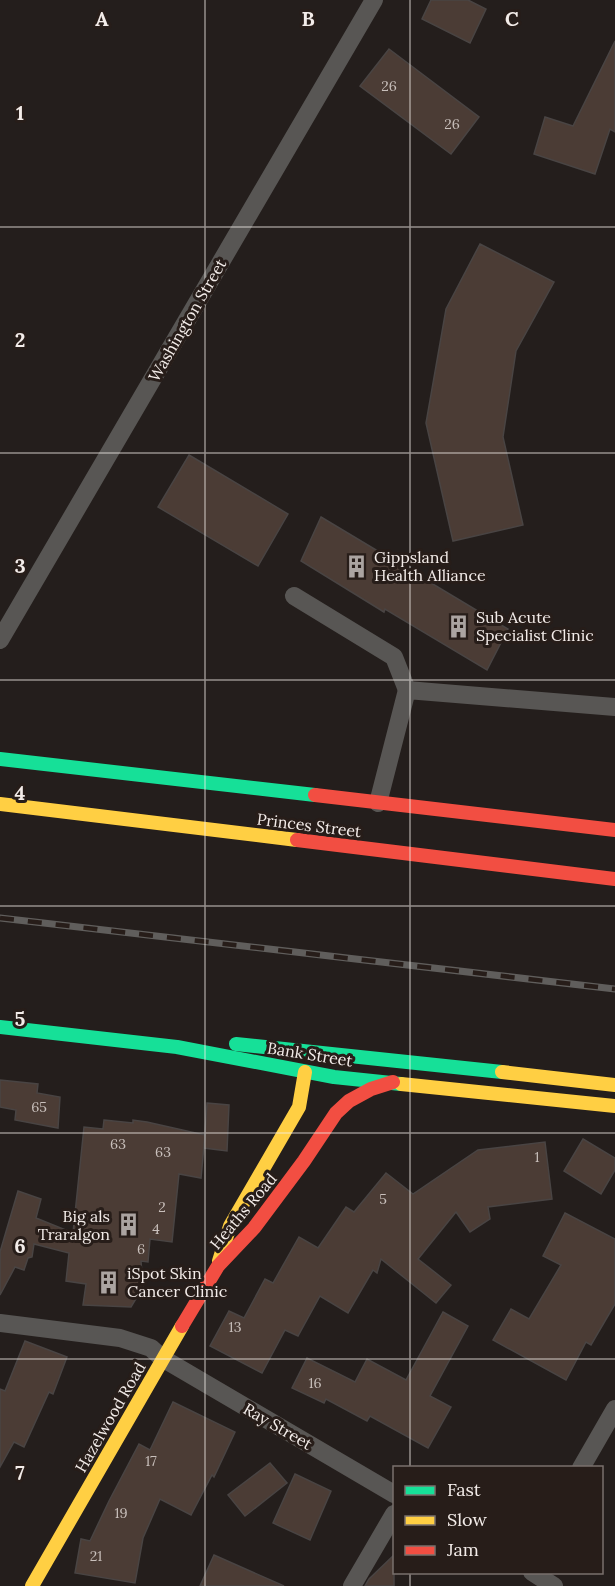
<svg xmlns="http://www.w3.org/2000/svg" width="615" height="1586" viewBox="0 0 615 1586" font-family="Lora,serif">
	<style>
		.building { fill: #4b3c35; stroke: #494443; stroke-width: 1.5 }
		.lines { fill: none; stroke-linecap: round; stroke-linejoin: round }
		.street { stroke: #585654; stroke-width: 18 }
		.fast { stroke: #16e098; stroke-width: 14 }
		.slow { stroke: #ffcf43; stroke-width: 14 }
		.jam { stroke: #f24e42; stroke-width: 14 }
		.rail-casing { stroke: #605e5c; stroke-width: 7 }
		.rail { stroke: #271d19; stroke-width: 4.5; stroke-dasharray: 14; stroke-linecap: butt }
		.grid { fill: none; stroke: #f3ece9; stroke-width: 1.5; stroke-opacity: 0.55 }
		.labels { text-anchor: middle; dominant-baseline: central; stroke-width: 6; stroke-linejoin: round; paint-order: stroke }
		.number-label { font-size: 14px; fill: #c9c0bc }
		.street-label { font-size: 16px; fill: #f3ece9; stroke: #271d19 }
		.poi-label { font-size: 16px; fill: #f3ece9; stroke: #271d19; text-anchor: start }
		.grid-label { font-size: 20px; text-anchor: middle; font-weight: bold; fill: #f3ece9; stroke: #271d19; stroke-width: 6; stroke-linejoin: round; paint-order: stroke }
	</style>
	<rect width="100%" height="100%" fill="#241e1c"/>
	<g class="building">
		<polygon points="431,0 468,0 486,9 470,43 422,19"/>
		<polygon points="615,41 615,132 610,129 595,174 534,154 545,117 573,126"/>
		<polygon points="389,49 479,117 451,154 360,86"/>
		<polygon points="480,244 554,282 516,351 503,437 523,525 453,541 426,423 446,309"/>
		<polygon points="189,455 288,514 258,566 158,507"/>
		<polygon points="321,517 508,629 487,670 385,609 384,612 301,561"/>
		<polygon points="0,1080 38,1084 37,1093 60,1097 58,1128 15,1120 16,1110 0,1107"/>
		<polygon points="207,1103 229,1105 227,1151 204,1148"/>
		<polygon points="104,1120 133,1123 133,1120 147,1122 205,1135 201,1178 179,1174 172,1242 150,1239 148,1262 141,1261 143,1287 131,1307 83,1305 86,1284 66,1281 69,1253 34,1244 32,1257 28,1258 24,1270 15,1267 0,1295 0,1252 18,1191 41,1199 36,1218 73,1233 84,1127 103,1129"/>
		<polygon points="583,1139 615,1158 615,1170 601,1194 564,1171"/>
		<polygon points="545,1142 552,1199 488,1207 490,1219 470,1232 456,1212 418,1259 451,1285 436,1303 381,1259 377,1273 373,1270 348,1313 320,1296 298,1336 285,1330 262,1373 210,1346 229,1311 244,1318 265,1279 273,1283 299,1237 318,1248 346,1207 354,1212 386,1173 413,1194 478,1150"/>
		<polygon points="565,1213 615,1239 615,1304 591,1345 586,1342 566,1380 493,1340 511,1309 529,1319 561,1265 543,1256"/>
		<polygon points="443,1312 468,1326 430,1396 451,1407 428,1448 370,1416 367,1421 326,1399 324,1403 292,1388 307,1358 355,1382 367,1359 406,1380"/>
		<polygon points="25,1341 67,1357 53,1394 49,1392 24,1447 14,1442 0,1467 0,1389 5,1391"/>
		<polygon points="173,1402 235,1432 214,1477 212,1475 191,1515 160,1499 143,1538 135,1583 75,1573 81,1539 90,1541 109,1501 139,1444 150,1450"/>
		<polygon points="270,1463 287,1483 245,1516 228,1495"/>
		<polygon points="295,1474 331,1491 310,1540 273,1523"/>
		<polygon points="214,1555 284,1586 200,1586"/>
		<polygon points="394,1555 394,1586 365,1586 369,1579"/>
	</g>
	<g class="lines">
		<g class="street">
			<polyline points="294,596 394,657 407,690"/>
			<polyline points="0,640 374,0"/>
			<polyline points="378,803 407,690 615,707"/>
			<polyline points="0,1323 120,1338 151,1348 162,1358 394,1494"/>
			<polyline points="581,1468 615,1409"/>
			<polyline points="532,1572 554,1586"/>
			<polyline points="352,1586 394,1514"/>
		</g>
		<g class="fast">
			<polyline points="0,759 315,795"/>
			<polyline points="0,1027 177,1047 334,1077 401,1084"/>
			<polyline points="236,1044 502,1072"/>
		</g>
		<g class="slow">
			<polyline points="0,804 297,840"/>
			<polyline points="502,1072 615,1085"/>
			<polyline points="401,1084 615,1106"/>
			<polyline points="219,1261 230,1226 299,1107 305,1072"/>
			<polyline points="32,1586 182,1326"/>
		</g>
		<g class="jam">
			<polyline points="315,795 615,830"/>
			<polyline points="297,840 615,879"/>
			<polyline points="182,1326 218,1266 254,1228 304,1161 336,1113 349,1101 371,1089 393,1082"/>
		</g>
		<defs>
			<polyline id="rail" points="0,918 615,989"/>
		</defs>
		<use href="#rail" class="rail-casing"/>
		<use href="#rail" class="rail"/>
	</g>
	<path class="grid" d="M 205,0 L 205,1586M 410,0 L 410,1468M 0,227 L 615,227M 0,453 L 615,453M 0,680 L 615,680M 0,906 L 615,906M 0,1133 L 615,1133M 0,1359 L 615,1359M 410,1572 L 410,1586"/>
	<defs>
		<symbol id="building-bare" viewBox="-9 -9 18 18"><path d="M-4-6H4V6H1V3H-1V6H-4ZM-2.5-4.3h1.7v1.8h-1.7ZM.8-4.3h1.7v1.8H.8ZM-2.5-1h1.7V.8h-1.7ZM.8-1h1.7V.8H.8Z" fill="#aba4a1" stroke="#271d19" stroke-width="2.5" paint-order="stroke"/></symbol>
	</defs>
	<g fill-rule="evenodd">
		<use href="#building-bare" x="340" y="550" width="33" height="33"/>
		<use href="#building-bare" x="442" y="610" width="33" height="33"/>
		<use href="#building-bare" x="112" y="1208" width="33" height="33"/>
		<use href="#building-bare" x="92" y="1266" width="33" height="33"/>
	</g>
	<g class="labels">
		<g class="number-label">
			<text x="389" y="86">26</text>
			<text x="452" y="124">26</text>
			<text x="39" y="1107">65</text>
			<text x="118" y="1144">63</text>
			<text x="163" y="1152">63</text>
			<text x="537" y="1157">1</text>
			<text x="383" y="1199">5</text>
			<text x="162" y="1207">2</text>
			<text x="156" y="1229">4</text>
			<text x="141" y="1249">6</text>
			<text x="235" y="1327">13</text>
			<text x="315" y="1383">16</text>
			<text x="151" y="1461">17</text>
			<text x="121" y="1513">19</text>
			<text x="96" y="1556">21</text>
		</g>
		<g class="street-label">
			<text transform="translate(187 320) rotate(-60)">Washington Street</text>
			<text transform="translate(309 825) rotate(7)">Princes Street</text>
			<text transform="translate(310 1054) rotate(9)">Bank Street</text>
			<text transform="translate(243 1211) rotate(-50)">Heaths Road</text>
			<text transform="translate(110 1417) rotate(-60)">Hazelwood Road</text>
			<text transform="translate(278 1426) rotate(30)">Ray Street</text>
		</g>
		<g class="poi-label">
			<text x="374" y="557">Gippsland<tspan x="374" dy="18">Health Alliance</tspan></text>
			<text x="476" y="617">Sub Acute<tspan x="476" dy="18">Specialist Clinic</tspan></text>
			<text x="110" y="1216" text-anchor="end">Big als<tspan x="110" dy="18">Traralgon</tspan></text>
			<text x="127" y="1273">iSpot Skin<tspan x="127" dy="18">Cancer Clinic</tspan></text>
		</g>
	</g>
	<g class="grid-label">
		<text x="102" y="26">A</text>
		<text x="308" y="26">B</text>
		<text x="512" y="26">C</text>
		<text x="20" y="120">1</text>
		<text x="20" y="347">2</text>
		<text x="20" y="573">3</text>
		<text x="20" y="800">4</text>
		<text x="20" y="1026">5</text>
		<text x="20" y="1253">6</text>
		<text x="20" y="1480">7</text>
	</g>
	<rect x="393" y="1466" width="210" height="108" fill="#271d19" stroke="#79706c" stroke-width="1.5"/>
	<rect x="405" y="1486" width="30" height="9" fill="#16e098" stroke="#79706c" stroke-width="1.5"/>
	<text x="447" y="1496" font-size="18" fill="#f3ece9">Fast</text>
	<rect x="405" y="1516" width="30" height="9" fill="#ffcf43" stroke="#79706c" stroke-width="1.5"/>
	<text x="447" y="1526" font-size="18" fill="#f3ece9">Slow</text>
	<rect x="405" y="1546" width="30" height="9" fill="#f24e42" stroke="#79706c" stroke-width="1.5"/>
	<text x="447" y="1556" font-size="18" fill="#f3ece9">Jam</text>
</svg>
